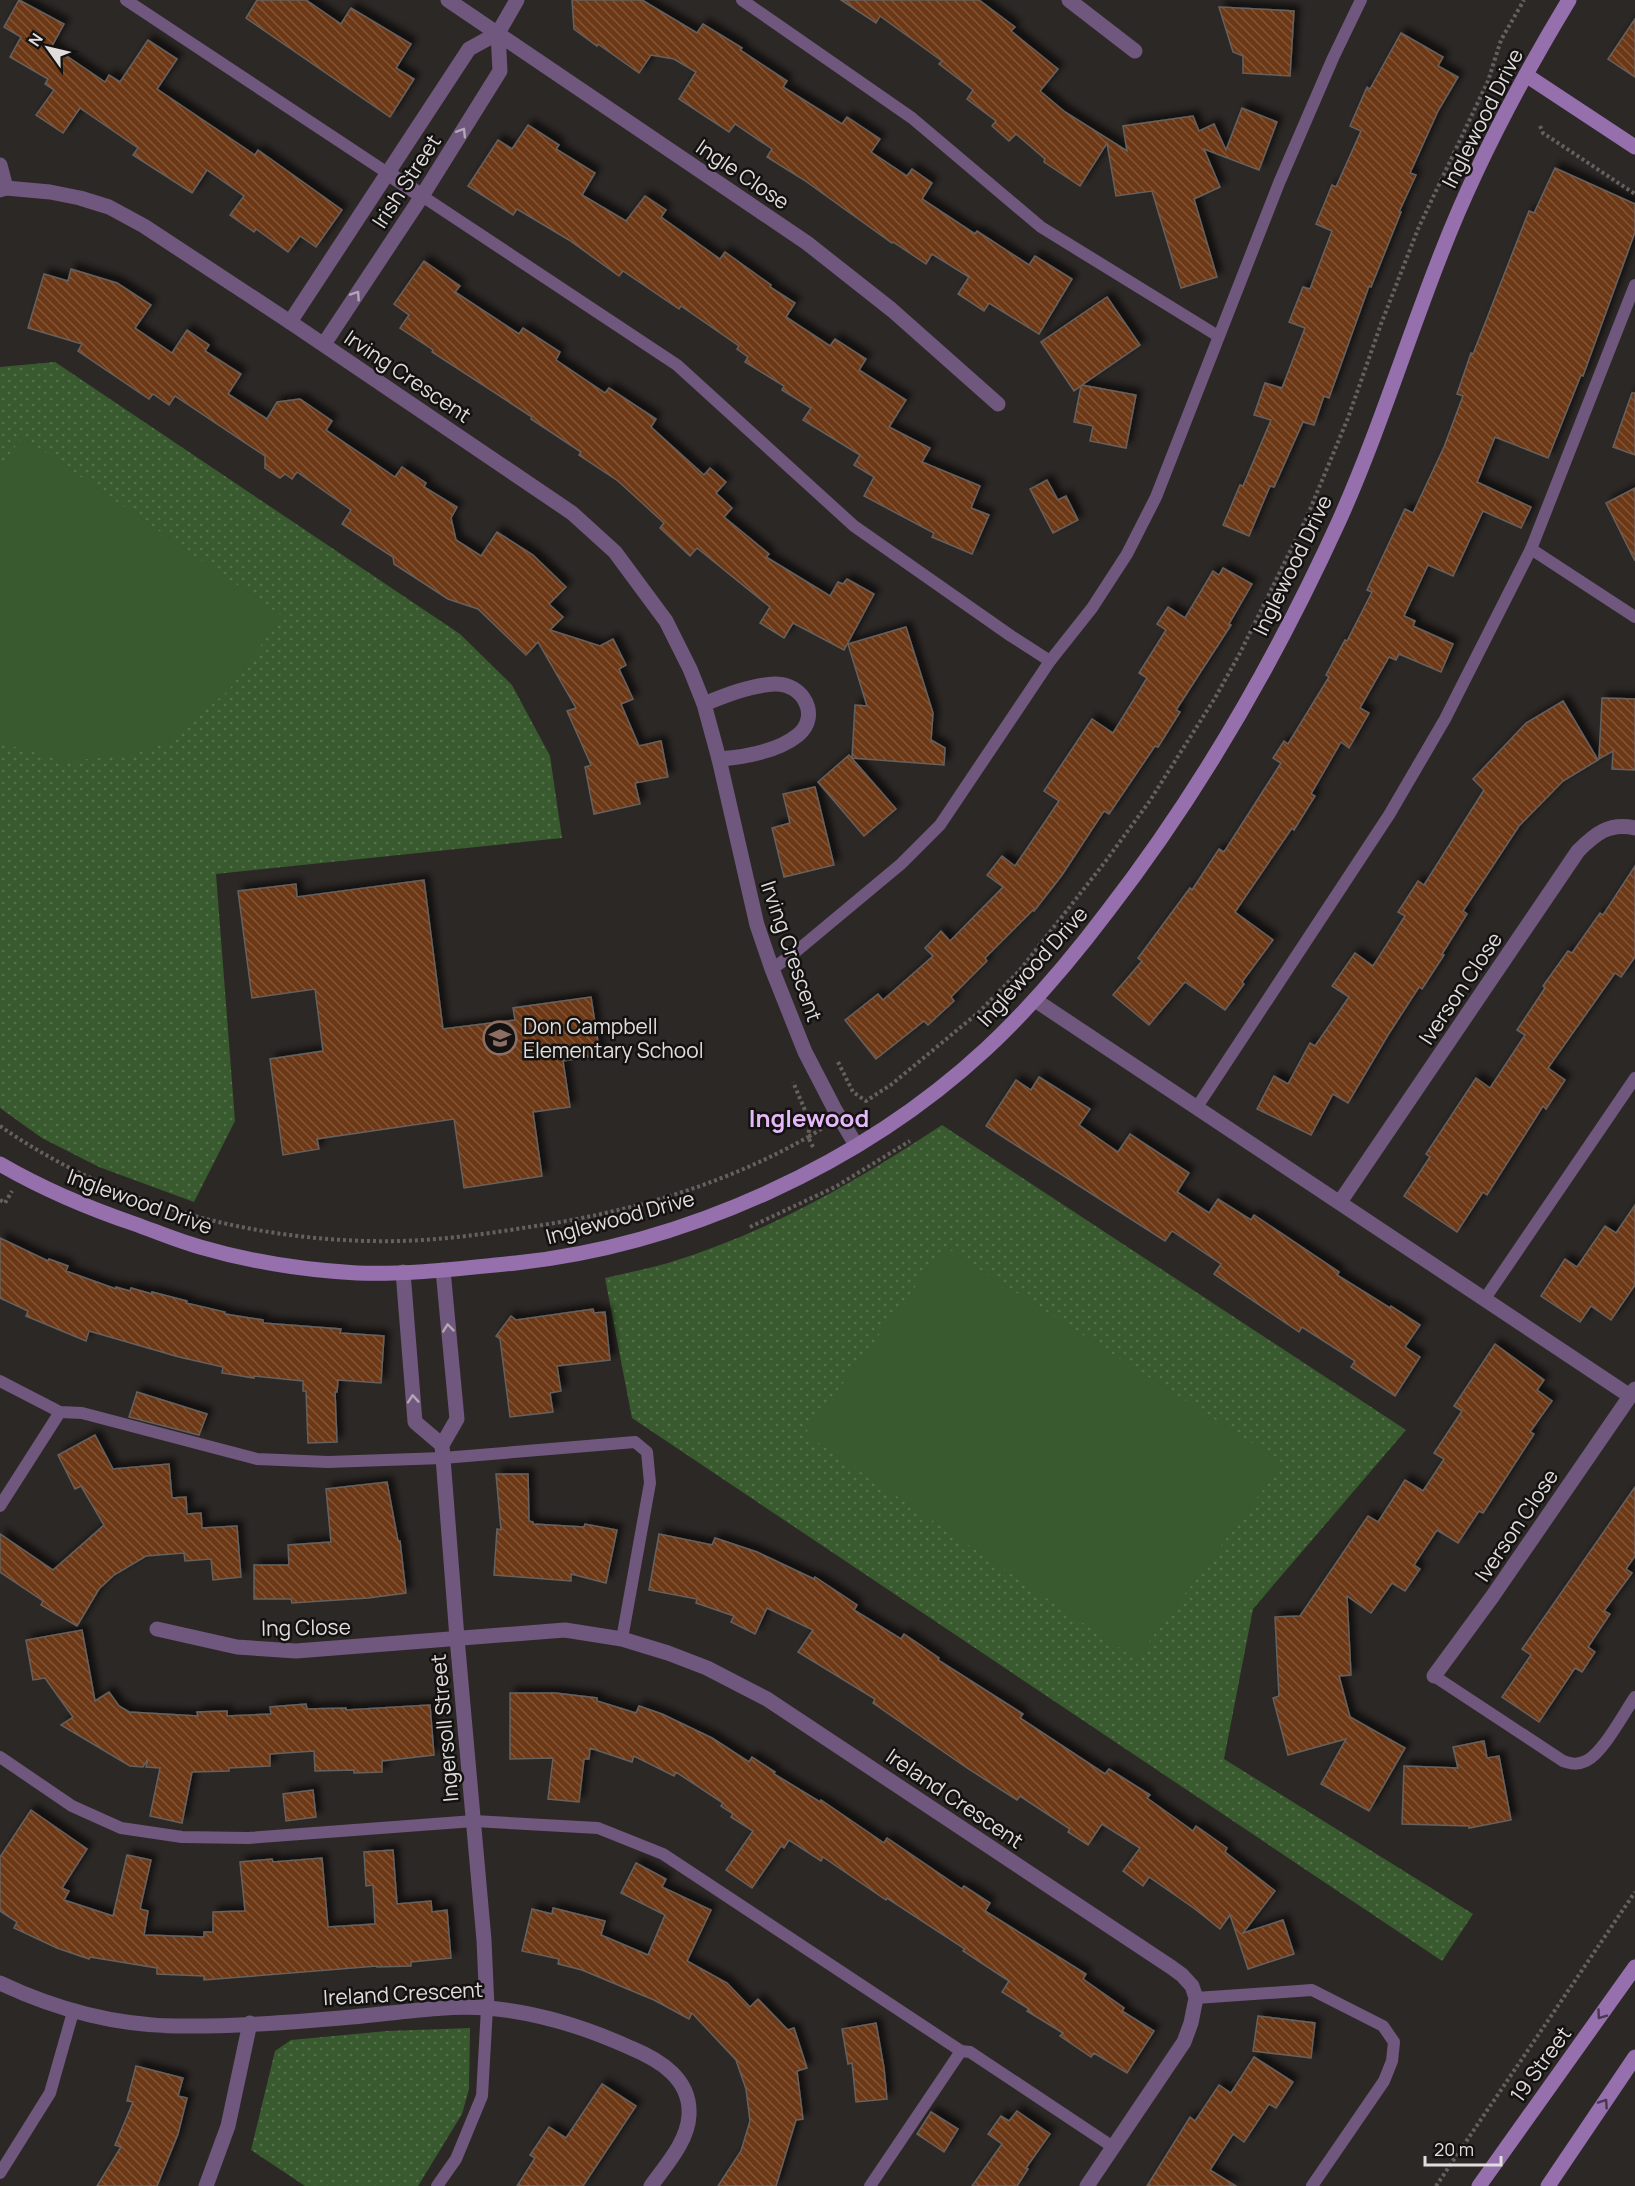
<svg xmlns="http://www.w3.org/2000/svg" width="1635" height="2186" viewBox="0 0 1635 2186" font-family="Manrope,sans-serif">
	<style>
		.park { fill: url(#park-dots) }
		.pitch { fill: #395a2e }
		.building { fill: url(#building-back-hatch); stroke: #66615f; stroke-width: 1.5; filter: url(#shadow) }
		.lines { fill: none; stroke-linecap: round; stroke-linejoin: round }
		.path { stroke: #64615f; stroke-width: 4; stroke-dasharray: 3 3; stroke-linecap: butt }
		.lane { stroke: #6f577d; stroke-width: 12 }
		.street { stroke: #6f577d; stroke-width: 15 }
		.secondary { stroke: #966fad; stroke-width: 15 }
		.oneway { stroke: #b3a7b6 }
		.oneway2 { stroke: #47374f }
		.labels { text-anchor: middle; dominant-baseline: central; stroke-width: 5; stroke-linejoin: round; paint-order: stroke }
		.street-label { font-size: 21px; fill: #e0dddc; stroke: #131211 }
		.poi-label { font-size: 21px; fill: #e0dddc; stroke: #131211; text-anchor: start }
		.quarter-label { font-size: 24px; font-weight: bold; fill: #e6b8f8; stroke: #131211 }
	</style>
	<defs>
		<pattern id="park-dots" width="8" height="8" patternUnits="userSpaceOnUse" patternTransform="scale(1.5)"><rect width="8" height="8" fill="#395a2e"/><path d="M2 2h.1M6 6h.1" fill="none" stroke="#55714c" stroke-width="1.8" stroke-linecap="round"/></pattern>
		<pattern id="building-back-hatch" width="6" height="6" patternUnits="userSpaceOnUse" patternTransform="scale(1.5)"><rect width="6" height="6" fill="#6c3816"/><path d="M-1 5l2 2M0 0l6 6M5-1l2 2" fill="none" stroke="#815437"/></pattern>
		<filter id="shadow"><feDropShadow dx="5.5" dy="-5.5" stdDeviation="3" flood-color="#0009"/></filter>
	</defs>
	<rect width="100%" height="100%" fill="#2c2826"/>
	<g class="park">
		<polygon points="55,362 460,634 512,685 550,756 562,838 216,874 235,1121 194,1202 99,1167 42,1138 0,1108 0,367"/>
		<path d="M 942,1125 L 1406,1430 L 1253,1609 L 1224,1759 L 1473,1914 L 1442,1961 L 632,1418 L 605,1278 C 626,1273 647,1269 668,1263 C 769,1232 854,1183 942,1125 Z"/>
		<polygon points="470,2028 469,2089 462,2114 418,2186 305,2186 251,2150 275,2051 291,2040 387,2031"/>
	</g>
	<g class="pitch">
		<polygon points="23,437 282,616 229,690 167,742 133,755 65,761 0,743 0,466"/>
		<polygon points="945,1247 1283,1463 1136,1659 805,1434"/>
	</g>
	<g class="building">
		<polygon points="19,0 64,24 52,46 105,82 109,75 120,82 148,40 177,59 157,89 255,155 258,150 342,210 316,247 300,236 288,252 256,229 254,232 230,215 244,196 207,170 192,193 133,155 138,148 80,108 63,133 36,115 54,90 45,84 48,79 10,57 21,37 4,27"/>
		<polygon points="257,0 306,0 341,24 351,8 411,44 396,68 414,79 390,117 246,18"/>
		<polygon points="572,0 642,0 697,33 703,24 742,48 740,50 787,81 783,87 842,124 847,117 880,139 871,152 907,176 912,169 932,183 922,199 975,234 977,231 1029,265 1035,256 1072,279 1039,334 989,303 984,311 958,294 969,277 932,254 926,264 893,242 892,243 804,180 767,157 772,149 735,124 729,132 679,99 696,72 674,59 651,55 639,73 598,44 597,46 574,29"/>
		<polygon points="841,0 979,0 1015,27 1011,31 1058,69 1040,91 1065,112 1127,151 1123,126 1193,116 1199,131 1214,124 1226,150 1242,108 1277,122 1259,170 1204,149 1220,187 1194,199 1217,277 1181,288 1152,191 1116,196 1107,143 1080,186 1044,162 1045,159 1016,134 1009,141 992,126 996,121 967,99 973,90 939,64 942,61 880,16 876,23"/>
		<polygon points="1219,7 1294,11 1290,76 1243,73 1243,56 1233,52"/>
		<polygon points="1635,19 1635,77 1608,59"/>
		<polygon points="1401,33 1443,57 1438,66 1458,77 1438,111 1410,173 1416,175 1399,212 1401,212 1371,287 1369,286 1329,398 1324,396 1314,425 1303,422 1274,487 1270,486 1249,536 1223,525 1240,485 1243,486 1271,420 1254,415 1265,383 1282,388 1305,328 1289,322 1303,287 1310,289 1332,231 1316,224 1332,185 1336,187 1361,131 1350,126 1367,87 1370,89"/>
		<polygon points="528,125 559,145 556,149 595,173 582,195 626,221 645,196 666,210 661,217 720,259 725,252 771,285 770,287 795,303 786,317 830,346 835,339 866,359 859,370 906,400 889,427 930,448 922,462 980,486 971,508 989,515 972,554 932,537 934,533 864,496 874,477 854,465 860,455 803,420 811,408 782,390 784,386 745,362 748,357 737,349 739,346 681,306 679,309 623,271 619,276 569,240 517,209 513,215 468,186 498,140 512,149"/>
		<polygon points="1555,168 1635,204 1635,232 1583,376 1581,375 1548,458 1495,437 1477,482 1531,507 1521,528 1483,511 1453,576 1428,565 1404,616 1415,621 1413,626 1453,644 1441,672 1399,654 1396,660 1389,657 1360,708 1369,713 1349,748 1341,742 1311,794 1315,796 1294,830 1292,828 1235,912 1273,940 1242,982 1244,984 1225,1010 1185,982 1149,1025 1113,995 1142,961 1138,958 1190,888 1192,890 1219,849 1224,852 1281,763 1273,758 1284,741 1288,744 1329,677 1326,675 1345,640 1347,641 1372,592 1367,590 1405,509 1413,513 1444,447 1463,396 1457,394 1471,353 1473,354 1529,211 1534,213"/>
		<polygon points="424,261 460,286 455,292 519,334 523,328 560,352 556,360 605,393 609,388 656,419 651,427 704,475 710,468 726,482 716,493 732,508 724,517 769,554 766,557 830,596 838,582 843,584 847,579 874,594 844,650 793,623 784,638 760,623 770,607 697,548 690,556 660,528 664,523 618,481 579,455 581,452 531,419 532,417 432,352 433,350 400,328 409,315 394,304"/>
		<polygon points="71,269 117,283 151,305 135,328 172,353 187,330 209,345 205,351 241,374 228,394 267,419 277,402 300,399 332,421 326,430 395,477 402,467 426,483 424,487 457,507 451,518 456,540 481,556 497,532 533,555 566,587 549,604 563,617 550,630 600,646 613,639 626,665 619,669 633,699 621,704 639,746 661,741 668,777 635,783 640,804 594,814 585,767 591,765 567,711 576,708 538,642 526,655 478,609 448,599 394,564 393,557 342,524 351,510 297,472 292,479 285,474 280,478 265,468 265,456 175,396 169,405 153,394 149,399 78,351 82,344 28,328 44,274 68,281"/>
		<polygon points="1107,297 1140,345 1082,385 1136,395 1126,448 1090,441 1093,426 1074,422 1081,386 1074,391 1041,342"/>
		<polygon points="1632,393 1635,393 1635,455 1613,447"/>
		<polygon points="1047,480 1058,500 1066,496 1078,520 1053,533 1030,489"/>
		<polygon points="1635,488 1635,561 1606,503"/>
		<polygon points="1223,568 1252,584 1229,624 1231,625 1176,710 1180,712 1158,747 1155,746 1109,814 1104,811 1062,875 1034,911 1033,910 985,958 987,961 951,997 954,1001 928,1025 924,1021 876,1059 845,1020 878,994 883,1000 933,956 925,948 941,931 950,941 1003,887 987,875 1002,856 1015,866 1059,801 1044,791 1092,719 1113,733 1147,678 1139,673 1166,630 1157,624 1168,607 1185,618 1213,571 1219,575"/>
		<polygon points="906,627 933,713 931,740 945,748 944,765 852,758 855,705 867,706 848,644"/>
		<polygon points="1602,698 1635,699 1635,770 1612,769 1613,751 1599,759"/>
		<polygon points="1563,701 1598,760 1563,781 1519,826 1463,911 1467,914 1442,954 1444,955 1422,989 1419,987 1388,1035 1348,1103 1333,1094 1311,1135 1257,1109 1274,1076 1288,1084 1310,1043 1315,1046 1349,997 1332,986 1355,953 1373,966 1405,916 1398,912 1418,881 1424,885 1484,790 1473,779 1526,723"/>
		<polygon points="849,755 896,809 864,836 818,782"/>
		<polygon points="815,787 834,865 784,877 772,828 790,823 783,794"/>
		<polygon points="1635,866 1635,957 1621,977 1615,973 1548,1068 1565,1080 1546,1109 1543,1106 1487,1195 1483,1192 1457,1232 1404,1196 1430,1157 1426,1154 1476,1078 1490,1088 1525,1035 1517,1030 1545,988 1543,986 1568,951 1572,953 1600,913 1603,915"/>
		<polygon points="424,880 443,1029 515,1020 513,1008 591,997 600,1055 563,1061 570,1107 533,1112 542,1176 464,1188 454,1119 317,1139 319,1149 283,1155 270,1059 323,1051 315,989 252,998 238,891 296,884 297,897"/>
		<polygon points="1039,1077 1090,1109 1079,1125 1118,1152 1130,1134 1189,1173 1177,1192 1209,1213 1218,1199 1251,1220 1254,1215 1339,1272 1337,1275 1390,1308 1391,1306 1420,1325 1405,1347 1420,1357 1395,1396 1351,1367 1355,1361 1302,1327 1299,1332 1214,1274 1221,1264 1172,1231 1165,1241 986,1126 1016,1080 1031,1090"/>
		<polygon points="1635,1205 1635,1285 1611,1320 1591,1306 1580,1322 1541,1296 1565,1259 1577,1267 1605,1226 1616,1233"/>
		<polygon points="0,1238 48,1261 49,1259 68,1266 66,1271 116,1289 116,1287 130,1291 131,1288 152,1294 152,1292 187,1301 186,1303 225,1312 225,1314 263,1320 263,1323 341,1329 340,1333 384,1336 381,1383 338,1380 337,1392 335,1392 337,1442 308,1443 306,1391 303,1391 303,1381 254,1376 254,1378 222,1373 223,1367 179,1357 89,1331 86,1341 26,1316 28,1311 0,1298"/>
		<polygon points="593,1309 594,1313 605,1312 610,1360 557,1366 561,1391 550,1393 553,1412 510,1417 500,1339 496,1336 511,1316 516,1320"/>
		<polygon points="1495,1344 1544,1380 1537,1390 1552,1401 1530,1432 1534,1434 1483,1513 1479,1511 1458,1543 1437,1530 1414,1565 1420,1569 1405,1591 1392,1583 1371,1613 1347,1596 1351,1675 1339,1676 1350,1717 1405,1748 1369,1811 1321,1784 1346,1739 1288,1755 1273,1698 1279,1696 1275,1617 1300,1616 1368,1516 1378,1522 1405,1480 1423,1491 1444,1459 1434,1453 1462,1411 1454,1406"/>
		<polygon points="137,1392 207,1414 199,1435 129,1417"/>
		<polygon points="95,1435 113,1469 169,1464 172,1498 186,1497 187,1514 201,1513 202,1528 237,1526 241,1577 213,1580 211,1559 185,1561 184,1553 146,1556 114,1575 99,1589 77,1626 41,1605 43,1601 0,1572 0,1534 53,1570 104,1525 81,1486 75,1489 58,1455"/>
		<polygon points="496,1474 528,1474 529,1521 533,1522 533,1524 584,1527 585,1524 617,1530 606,1583 571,1574 571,1581 494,1575 497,1529 501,1530"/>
		<polygon points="387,1482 398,1541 400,1541 406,1593 368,1598 292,1603 291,1599 254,1599 254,1565 289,1565 288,1545 331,1542 326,1489"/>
		<polygon points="1635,1487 1635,1556 1626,1569 1632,1573 1604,1611 1610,1614 1588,1647 1595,1652 1582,1672 1575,1668 1539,1722 1502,1697 1531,1655 1522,1649"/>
		<polygon points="659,1534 712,1545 715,1538 757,1552 814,1579 815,1577 857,1605 854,1610 901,1639 904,1634 939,1658 938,1660 1023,1714 1020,1718 1105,1774 1109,1769 1150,1795 1147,1798 1193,1831 1196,1826 1227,1848 1225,1852 1275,1891 1243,1933 1283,1920 1294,1954 1248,1969 1230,1915 1220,1929 1195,1909 1149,1877 1143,1886 1123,1871 1140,1848 1102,1824 1088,1845 1068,1832 1070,1829 1020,1796 1017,1800 967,1768 873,1703 875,1699 798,1652 813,1630 767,1608 755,1634 731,1622 734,1616 696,1603 697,1599 649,1590"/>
		<polygon points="82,1630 95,1701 109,1692 119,1706 129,1712 198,1716 197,1712 227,1711 227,1716 271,1714 270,1707 306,1704 307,1709 346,1708 346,1710 430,1705 434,1755 382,1761 382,1772 354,1773 354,1770 315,1771 314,1751 270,1754 270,1766 229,1768 229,1771 192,1772 182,1823 150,1816 160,1768 146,1767 148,1759 143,1767 130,1766 61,1725 73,1717 45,1678 33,1680 26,1640"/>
		<polygon points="510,1693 555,1693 597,1698 597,1701 636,1713 639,1706 662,1714 712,1738 749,1762 752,1757 775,1772 774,1774 820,1802 821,1800 884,1843 887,1838 962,1889 964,1886 990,1903 985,1911 1086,1974 1083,1979 1124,2008 1122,2011 1154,2031 1127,2073 1094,2053 1091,2057 1060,2036 1063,2033 1027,2011 1029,2009 1002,1992 1009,1981 963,1951 965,1949 887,1898 886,1900 823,1857 821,1861 789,1840 784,1848 781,1846 752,1888 726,1870 753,1831 731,1817 733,1814 721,1806 723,1803 676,1772 674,1776 634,1756 632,1762 590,1748 589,1759 584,1759 579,1802 548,1799 553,1758 510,1759"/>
		<polygon points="1484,1741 1487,1758 1499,1756 1511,1820 1469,1828 1469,1826 1402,1824 1404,1766 1458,1768 1453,1747"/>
		<polygon points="313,1790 316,1817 286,1821 283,1794"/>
		<polygon points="31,1810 87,1849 62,1888 69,1891 64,1900 113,1916 127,1855 151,1860 140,1909 148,1911 144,1935 204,1937 204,1932 213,1932 213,1912 245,1911 240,1862 272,1859 273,1862 322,1858 328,1927 375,1924 373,1885 366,1886 364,1852 393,1850 397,1904 431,1901 432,1912 447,1910 451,1958 411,1962 411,1966 377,1967 377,1966 204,1980 204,1976 157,1974 157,1968 90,1957 89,1959 57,1948 14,1928 17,1922 0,1911 0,1857"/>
		<polygon points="636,1863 666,1879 662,1887 711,1910 687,1961 727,1983 750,2007 758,1999 788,2030 794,2028 807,2068 797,2071 803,2119 796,2120 776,2186 718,2186 741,2151 750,2121 746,2089 736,2060 692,2013 689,2019 654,2000 582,1970 558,1964 559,1959 522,1951 532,1909 552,1914 553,1908 605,1921 601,1935 648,1955 665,1915 621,1893"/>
		<polygon points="1258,2016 1315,2023 1311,2058 1253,2051"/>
		<polygon points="876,2023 884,2068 887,2099 856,2102 852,2063 848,2064 842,2029"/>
		<polygon points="1254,2057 1293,2082 1276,2108 1269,2104 1244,2142 1233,2134 1210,2170 1236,2186 1147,2186 1190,2117 1195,2121 1219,2085 1231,2093"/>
		<polygon points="136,2066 183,2078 178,2096 187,2098 178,2134 157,2186 97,2186 121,2147 115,2145 133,2102 127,2101"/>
		<polygon points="602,2084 636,2106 583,2186 517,2186 535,2158 530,2155 549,2127 566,2138"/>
		<polygon points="1017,2111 1050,2134 1026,2168 1028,2169 1017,2186 972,2186 1002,2144 988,2134 1001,2116 1009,2121"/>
		<polygon points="931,2112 958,2129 944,2152 917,2134"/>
	</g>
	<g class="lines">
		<g class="path">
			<polyline points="1540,126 1543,133 1635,194"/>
			<polyline points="838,1062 853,1092 866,1101 892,1084 979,1012 1020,970 1105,862 1149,802 1215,698 1240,653 1306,519 1348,418 1381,324 1418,229 1488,81 1501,40 1524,0"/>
			<path d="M 0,1126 C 114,1206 260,1244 399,1241 C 442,1240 486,1234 529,1227 C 626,1213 722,1186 808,1137 L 810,1122 L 793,1082"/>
			<polyline points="813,1147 808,1137 823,1128"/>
			<polyline points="0,1200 5,1203 12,1191"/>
			<polyline points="750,1227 835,1187 910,1141"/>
			<polyline points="1436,2186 1635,1892"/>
		</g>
		<g class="lane">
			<polyline points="126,0 389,174"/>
			<polyline points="742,0 912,118 1041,227 1218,336"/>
			<polyline points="422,196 677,365 854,526 1011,636 1050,661"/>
			<polyline points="1531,549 1635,617"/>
			<polyline points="772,969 793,954 901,864 940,825 1050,661 1092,608 1127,554 1156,497 1279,183 1333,58 1361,0"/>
			<polyline points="1197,1107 1389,815 1445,719 1531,549 1635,285"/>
			<polyline points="1484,1300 1635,1078"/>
			<polyline points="0,1381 60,1412 82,1413 257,1459 328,1462 443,1458 635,1442 647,1452 650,1483 622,1639"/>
			<polyline points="0,1506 60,1412"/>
			<path d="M 1434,1676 L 1563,1761 C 1572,1764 1577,1765 1586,1761 C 1603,1753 1624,1713 1635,1697"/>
			<polyline points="0,1757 72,1806 121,1828 182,1837 248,1838 474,1821 598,1828 663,1854 961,2051 970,2052 1113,2147"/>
			<polyline points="1196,1998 1312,1990 1383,2026 1394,2042 1392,2061 1384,2081 1312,2186"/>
			<polyline points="0,2173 50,2093 73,2012"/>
			<polyline points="437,2186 456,2159 482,2096 487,2008"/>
			<polyline points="870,2186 961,2051"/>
		</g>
		<g class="street">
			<polyline points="448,0 807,243 892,310 998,404"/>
			<polyline points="1069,0 1135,51"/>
			<polyline points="0,165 6,188"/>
			<polyline points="389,174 422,196"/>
			<polyline points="0,190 6,188 50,192 80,198 109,207 144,226 290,322 572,513 615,552 666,621 690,669 704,704 719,759 757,925 772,969 805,1052 834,1108 856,1145"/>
			<polyline points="290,322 469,49 498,33"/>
			<polyline points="324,344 422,196 500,71 498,33 517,0"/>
			<path d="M 704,704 C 726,695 751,685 775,684 C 803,683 821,716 798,735 C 777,752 745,757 719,759"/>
			<polyline points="1035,1000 1630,1396"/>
			<path d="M 1340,1202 L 1578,851 C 1595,834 1609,822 1635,828"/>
			<polyline points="443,1270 457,1419 442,1445 457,1638 484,1940 487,2008"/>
			<polyline points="403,1272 415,1422 442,1445"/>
			<polyline points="157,1629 237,1647 296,1651 565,1630 622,1639 668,1653 707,1668 767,1699 1171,1967 1182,1975 1192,1986 1196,1998 1191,2023 1184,2042 1087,2186"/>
			<polyline points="1434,1676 1492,1597 1635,1389"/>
			<path d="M 0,1983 C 55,2009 114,2025 175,2026 C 234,2027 294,2022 352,2017 C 397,2013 442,2005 487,2008 C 536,2012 587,2028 631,2048 C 660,2060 691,2079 689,2115 C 688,2141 666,2165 651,2186"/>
			<polyline points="206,2186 228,2126 250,2023"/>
		</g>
		<g class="secondary">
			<polyline points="1526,75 1635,147"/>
			<path d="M 0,1164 C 43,1189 88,1208 135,1224 C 157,1232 178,1241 200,1247 C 251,1262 304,1270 357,1273 C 410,1275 464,1268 516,1263 C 685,1245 862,1164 986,1049 C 1031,1007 1070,961 1107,912 C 1200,792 1276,659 1339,521 C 1378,434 1406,343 1441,254 C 1475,166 1520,81 1569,0"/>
			<polyline points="1479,2186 1635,1967"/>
			<polyline points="1548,2186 1635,2057"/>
		</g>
	</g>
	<defs><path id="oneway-chevron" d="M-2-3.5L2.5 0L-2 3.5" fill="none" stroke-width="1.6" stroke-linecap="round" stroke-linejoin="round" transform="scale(1.5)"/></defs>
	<g class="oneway">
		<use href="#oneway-chevron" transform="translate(462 132) rotate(-58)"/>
		<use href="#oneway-chevron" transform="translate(356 295) rotate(-56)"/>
		<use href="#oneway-chevron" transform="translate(448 1328) rotate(-96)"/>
		<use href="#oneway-chevron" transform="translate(413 1399) rotate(-94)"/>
	</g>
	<g class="oneway2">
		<use href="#oneway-chevron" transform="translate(1601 2015) rotate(126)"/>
		<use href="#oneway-chevron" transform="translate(1604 2103) rotate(-56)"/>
	</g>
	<defs>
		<symbol id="school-ring" viewBox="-11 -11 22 22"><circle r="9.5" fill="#131211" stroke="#8d6e63" stroke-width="1.5"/><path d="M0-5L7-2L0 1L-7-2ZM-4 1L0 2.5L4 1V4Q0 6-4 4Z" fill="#8d6e63"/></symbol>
	</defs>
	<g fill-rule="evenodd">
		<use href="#school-ring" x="481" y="1019" width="38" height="38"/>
	</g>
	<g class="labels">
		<g class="street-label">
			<text transform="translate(1482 118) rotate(-63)">Inglewood Drive</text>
			<text transform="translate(743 174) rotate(34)">Ingle Close</text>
			<text transform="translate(406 181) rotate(-57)">Irish Street</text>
			<text transform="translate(408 376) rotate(34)">Irving Crescent</text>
			<text transform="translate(1292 565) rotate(-64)">Inglewood Drive</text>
			<text transform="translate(792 951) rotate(71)">Irving Crescent</text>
			<text transform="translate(1032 966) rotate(-48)">Inglewood Drive</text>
			<text transform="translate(1460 988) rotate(-56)">Iverson Close</text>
			<text transform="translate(140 1201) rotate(20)">Inglewood Drive</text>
			<text transform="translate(620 1217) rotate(-15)">Inglewood Drive</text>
			<text transform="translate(1516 1525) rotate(-56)">Iverson Close</text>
			<text transform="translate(306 1627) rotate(-1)">Ing Close</text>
			<text transform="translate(444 1728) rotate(-95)">Ingersoll Street</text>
			<text transform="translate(955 1798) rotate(34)">Ireland Crescent</text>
			<text transform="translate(403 1993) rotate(-3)">Ireland Crescent</text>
			<text transform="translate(1540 2064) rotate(-54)">19 Street</text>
		</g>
		<g class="poi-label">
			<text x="523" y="1026">Don Campbell<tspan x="523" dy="24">Elementary School</tspan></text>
		</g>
		<g class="quarter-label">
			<text x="809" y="1117">Inglewood</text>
		</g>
	</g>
	<g transform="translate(48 48) rotate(304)" stroke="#131211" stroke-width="4.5" paint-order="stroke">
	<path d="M0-4.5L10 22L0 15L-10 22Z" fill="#e0dddc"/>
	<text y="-9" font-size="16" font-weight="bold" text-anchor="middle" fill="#e0dddc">N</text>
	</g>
	<path d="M1425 2156v9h76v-9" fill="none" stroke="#e0dddc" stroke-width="3"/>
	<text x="1434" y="2156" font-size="18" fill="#e0dddc" stroke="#131211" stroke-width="4.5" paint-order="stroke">20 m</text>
</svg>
